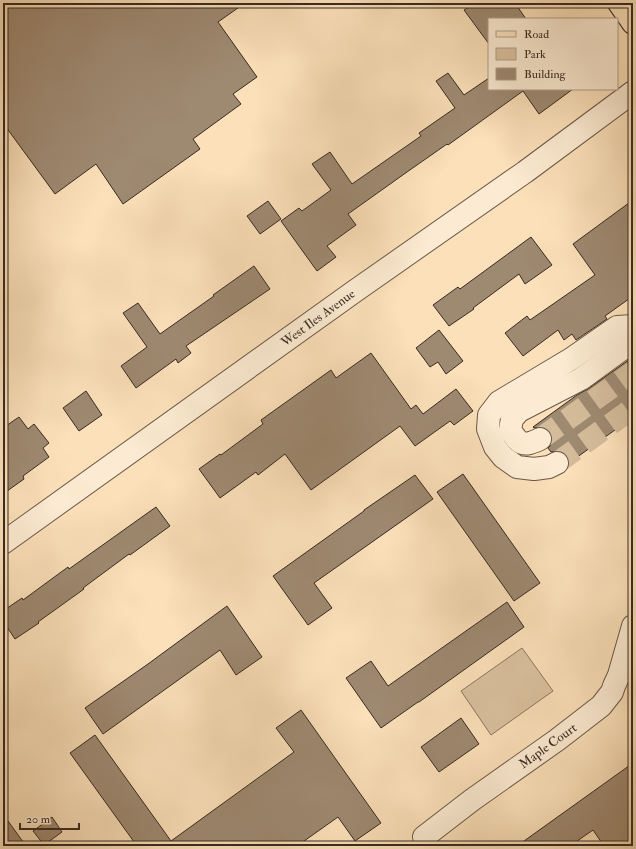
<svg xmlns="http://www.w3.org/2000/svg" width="636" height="849" viewBox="0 0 636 849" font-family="'IM FELL Double Pica',serif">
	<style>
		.green { fill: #dac19f; stroke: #8a7660 }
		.building { fill: #9e8971; stroke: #392a22 }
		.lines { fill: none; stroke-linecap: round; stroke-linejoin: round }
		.minor-tunnel { stroke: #d4bc9b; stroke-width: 22; stroke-dasharray: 22 11; stroke-linecap: butt }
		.minor-casing { stroke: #6a5848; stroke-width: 24 }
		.major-casing { stroke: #392a22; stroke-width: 24 }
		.minor { stroke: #fcebd2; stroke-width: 22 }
		.major { stroke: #fbe0b9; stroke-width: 22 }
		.labels { text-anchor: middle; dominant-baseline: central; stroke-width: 3; stroke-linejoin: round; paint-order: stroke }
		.street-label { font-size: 13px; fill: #392a22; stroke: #fcebd2 }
	</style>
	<rect width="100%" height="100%" fill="#fbe0b9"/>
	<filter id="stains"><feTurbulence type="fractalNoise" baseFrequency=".005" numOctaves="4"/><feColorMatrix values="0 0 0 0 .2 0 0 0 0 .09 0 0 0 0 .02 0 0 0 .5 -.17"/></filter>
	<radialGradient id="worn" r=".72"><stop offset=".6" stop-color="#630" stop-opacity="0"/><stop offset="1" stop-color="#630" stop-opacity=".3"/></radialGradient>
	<polygon class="green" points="522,648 553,691 491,735 461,691"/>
	<g class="building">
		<polygon points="3,3 245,3 218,22 257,77 233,94 241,104 193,139 200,149 123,204 96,164 55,194 3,123"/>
		<polygon points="475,3 515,3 526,19 489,19 489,44 464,10"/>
		<polygon points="448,73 464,95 489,78 489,89 573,89 539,114 523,91 448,145 447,144 407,172 348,214 356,225 327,246 336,257 317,271 281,221 299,208 302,211 331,190 312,164 330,152 352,184 421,136 419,133 455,108 436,81"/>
		<polygon points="633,200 633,296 605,316 607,319 576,340 572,334 564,340 558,330 523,356 505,333 527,316 530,320 595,275 573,244"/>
		<polygon points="268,201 281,219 260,234 247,216"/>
		<polygon points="531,237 552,265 525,284 519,274 473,308 474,309 449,326 433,305 458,287 460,289"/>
		<polygon points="254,266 270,289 186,346 191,353 178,363 176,359 136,388 121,366 147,347 123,313 138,303 160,334 214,296 213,295"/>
		<polygon points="439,330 463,361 446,374 438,362 430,367 416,348"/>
		<polygon points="371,353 411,409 416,405 423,414 456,389 473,411 454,425 450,421 415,446 400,426 311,490 285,454 258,475 256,472 220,498 199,469 220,454 221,455 263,424 261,420 331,370 336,378"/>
		<polygon points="633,357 633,417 569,463 568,457 564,452 557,451 551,452 548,448 550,446 552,441 551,434 548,429 542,427 534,428 533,427 577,395 588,389"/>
		<polygon points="86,391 102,415 79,431 63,408"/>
		<polygon points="19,417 28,429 34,424 49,443 43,448 49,457 23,476 24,479 3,494 3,428"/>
		<polygon points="463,474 540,583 514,601 437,492"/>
		<polygon points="415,475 433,499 314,583 332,608 308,625 273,576 364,511 364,510"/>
		<polygon points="156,507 170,526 130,555 129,554 83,588 84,589 38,622 39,623 15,639 3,621 3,611 22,598 23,600 68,567 69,569"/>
		<polygon points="507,602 524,627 419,702 418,702 381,728 346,678 371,661 388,686"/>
		<polygon points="227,606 262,657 236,675 220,650 103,734 85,708 148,664"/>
		<polygon points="301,710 381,823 355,841 338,817 297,846 137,846 70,753 95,735 171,841 294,752 276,728"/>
		<polygon points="461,718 479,744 439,772 421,747"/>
		<polygon points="633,763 633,846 604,846 593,830 570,846 517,846"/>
		<polygon points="3,814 26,846 3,846"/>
		<polygon points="52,817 62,832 44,845 33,831"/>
	</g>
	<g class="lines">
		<g class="minor-tunnel">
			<polyline points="540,439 633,372"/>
			<polyline points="557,463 633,408"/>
		</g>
		<defs>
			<g id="minor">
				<path d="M 540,439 C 523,447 520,445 510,430 L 512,419 L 519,411 L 581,379 L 629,344 L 633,331"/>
				<polyline points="557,463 549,467 534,469 517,467 503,457 495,447 488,429 489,415 499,402 571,359 617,327 633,326"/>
				<polyline points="3,543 355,291 525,172 633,92"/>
				<polyline points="424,837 472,800 557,740 601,706 612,692 614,686 619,675 633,626"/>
			</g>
			<polyline id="major" points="619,3 633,23"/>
		</defs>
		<use href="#minor" class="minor-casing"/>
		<use href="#major" class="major-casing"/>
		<use href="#minor" class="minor"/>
		<use href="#major" class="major"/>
	</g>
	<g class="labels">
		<g class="street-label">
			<text transform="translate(318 318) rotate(-36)">West Iles Avenue</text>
			<text transform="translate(548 746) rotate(-36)">Maple Court</text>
		</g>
	</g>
	<rect width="636" height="849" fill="none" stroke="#fbe0b9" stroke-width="16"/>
	<rect x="4" y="4" width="628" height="841" fill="none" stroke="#392a22" stroke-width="2"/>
	<rect x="8" y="8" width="620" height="833" fill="none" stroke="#392a22"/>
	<rect x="488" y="18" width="130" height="72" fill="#fcebd2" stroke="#ae9e8c"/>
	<rect x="496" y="31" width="20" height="6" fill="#fbe0b9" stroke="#ae9e8c"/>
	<text x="524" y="38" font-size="12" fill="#392a22">Road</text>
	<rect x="496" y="48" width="20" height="12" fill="#dac19f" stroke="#ae9e8c"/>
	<text x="524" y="58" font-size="12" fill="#392a22">Park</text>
	<rect x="496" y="68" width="20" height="12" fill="#9e8971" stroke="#ae9e8c"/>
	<text x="524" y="78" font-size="12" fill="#392a22">Building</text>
	<path d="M20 823v6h59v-6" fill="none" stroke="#392a22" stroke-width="2"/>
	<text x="26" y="823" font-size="12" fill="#392a22" stroke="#fcebd2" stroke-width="3" paint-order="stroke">20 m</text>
	<rect width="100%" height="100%" filter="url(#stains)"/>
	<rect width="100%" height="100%" fill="url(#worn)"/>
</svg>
